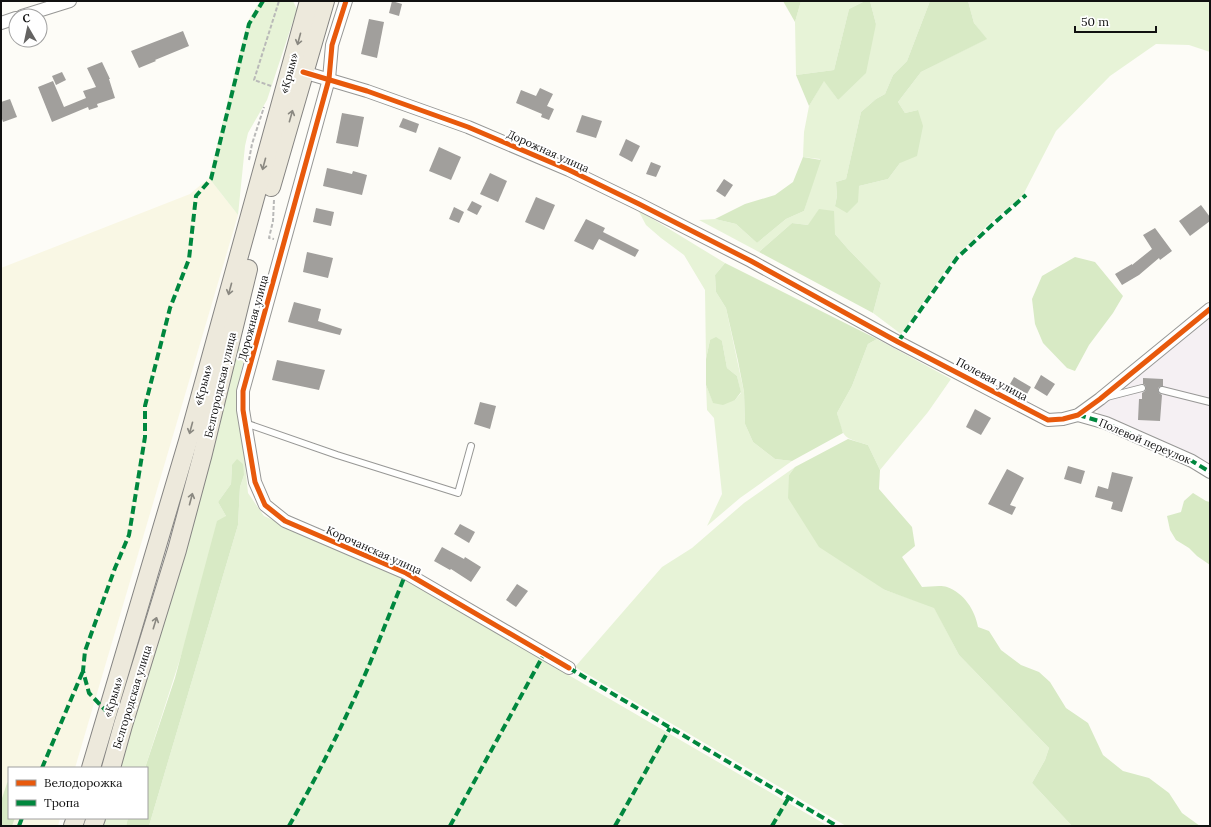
<svg xmlns="http://www.w3.org/2000/svg" width="1211" height="827" viewBox="0 0 1211 827" font-family="Lora,serif">
	<style>
		.industrial { fill: #f5f0f3 }
		.farmland { fill: #f9f7e4 }
		.green { fill: #e7f3d7 }
		.forest { fill: #d8eac5 }
		.building { fill: #a19f9c }
		.lines { fill: none; stroke-linecap: round; stroke-linejoin: round }
		.service-casing { stroke: #979795; stroke-width: 8 }
		.minor-casing { stroke: #979795; stroke-width: 14 }
		.primary-casing { stroke: #858482; stroke-width: 20 }
		.path { stroke: #b9b9b8; stroke-width: 2; stroke-dasharray: 4 2; stroke-linecap: butt }
		.service { stroke: #fffffe; stroke-width: 6 }
		.minor { stroke: #fffffe; stroke-width: 12 }
		.primary { stroke: #ede9dc; stroke-width: 18 }
		.quiet { stroke: #00873e; stroke-width: 4; stroke-dasharray: 8 4; stroke-linecap: butt }
		.cycleway-casing { stroke: #fff; stroke-width: 8 }
		.cycleway { stroke: #e8590c; stroke-width: 5 }
		.oneway { stroke: #8a8881 }
		.labels { text-anchor: middle; dominant-baseline: central; stroke-width: 4; stroke-linejoin: round; paint-order: stroke }
		.street-label { font-size: 11px; fill: #111; stroke: #fff }
	</style>
	<rect width="100%" height="100%" fill="#fdfcf7"/>
	<polygon class="industrial" points="1210,314 1210,466 1100,418 1096,408"/>
	<g class="farmland">
		<polygon points="209,178 238,215 75,768 9,768 9,781 7,783 1,801 1,268 190,194"/>
		<polygon points="15,818 60,818 58,826 12,826"/>
	</g>
	<g class="green">
		<polygon points="260,1 293,1 297,9 267,100 248,133 245,146 238,215 209,178 247,23"/>
		<polygon points="801,1 865,1 849,9 834,70 796,75 795,22"/>
		<polygon points="870,1 930,1 907,61 893,75 885,94 876,99 861,112 846,179 836,182 837,196 835,206 859,186 888,179 900,163 918,110 905,113 898,102 921,72 986,39 974,23 968,1 1210,1 1210,52 1189,45 1156,44 1110,76 1056,131 1023,195 990,223 954,258 901,334 873,313 881,283 848,249 835,234 808,225 792,223 759,252 699,220 715,219 736,224 757,243 786,219 804,211 820,159 803,157 804,132 809,106 824,80 838,100 876,24"/>
		<polygon points="638,210 725,263 715,275 716,292 726,308 744,392 745,424 753,442 775,459 792,461 740,498 707,526 722,494 714,418 707,410 706,385 713,402 735,400 741,393 737,376 727,368 722,341 710,340 706,359 705,290 684,255 661,238 646,225"/>
		<path d="M 877,339 L 951,379 L 928,412 L 880,470 L 868,445 C 842,437 844,439 837,413 L 852,386 L 868,344 Z"/>
		<polygon points="239,347 246,350 239,381 237,407 243,445 248,493 264,516 402,578 828,826 149,826 238,525 240,487 244,475 232,465 231,484 218,502 226,516 145,768 117,768"/>
		<polygon points="795,467 789,475 885,590 934,607 959,655 1049,748 1045,760 1032,783 1072,826 846,826 575,667 662,567 692,548 744,503"/>
		<polygon points="103,818 128,818 126,826 101,826"/>
	</g>
	<g class="forest">
		<polygon points="783,1 801,1 795,22"/>
		<polygon points="865,1 870,1 876,24 866,73 838,100 824,81 809,106 796,75 834,70 849,9"/>
		<polygon points="930,1 968,1 974,23 987,39 921,72 898,102 905,113 918,110 923,126 917,156 900,163 888,179 859,186 858,202 847,213 835,206 837,196 836,182 846,179 861,112 876,99 885,94 893,75 907,61"/>
		<polygon points="803,157 821,160 804,211 786,219 757,243 736,224 715,219 745,204 775,195 793,182"/>
		<polygon points="819,209 834,211 835,234 848,249 881,283 873,313 759,252 792,223 808,225"/>
		<polygon points="1075,257 1095,262 1123,296 1113,313 1089,345 1075,371 1067,368 1043,343 1035,324 1032,299 1042,276"/>
		<polygon points="725,263 877,339 868,344 852,386 837,413 843,433 792,461 775,459 753,442 745,424 744,392 738,361 726,308 716,292 715,275"/>
		<polygon points="716,337 722,341 727,368 737,376 741,392 735,400 723,405 713,403 706,385 706,359 710,340"/>
		<path d="M 848,439 L 868,445 L 880,470 L 879,489 L 912,527 L 915,546 L 902,557 L 922,587 C 930,587 940,585 947,587 C 964,593 975,610 978,627 L 989,631 L 1001,650 L 1021,665 L 1039,672 L 1050,682 L 1066,708 L 1088,723 L 1103,755 L 1123,771 L 1149,778 L 1169,793 L 1182,813 L 1200,826 L 1072,826 L 1032,783 L 1045,760 L 1049,748 L 959,655 L 934,608 L 885,590 L 819,547 L 788,498 L 789,475 L 795,467 Z"/>
		<polygon points="237,459 243,464 244,475 240,487 238,525 149,826 126,826 128,818 147,818 147,768 145,768 175,678 217,521 226,516 218,502 231,484 232,465"/>
		<polygon points="1193,493 1206,501 1210,502 1210,565 1197,556 1189,548 1176,540 1170,530 1167,516 1181,512 1184,501"/>
		<polygon points="9,781 9,818 15,818 12,826 1,826 1,801 7,783"/>
	</g>
	<g class="building">
		<polygon points="392,1 402,4 399,16 389,13"/>
		<polygon points="369,19 384,22 377,58 361,54"/>
		<polygon points="183,31 189,46 155,60 156,61 139,68 131,51"/>
		<polygon points="102,62 110,79 109,79 115,98 97,104 98,107 89,110 88,107 52,122 38,87 53,81 64,107 86,98 83,91 96,87 87,68"/>
		<polygon points="62,72 66,80 56,85 52,76"/>
		<polygon points="540,88 553,94 547,106 554,109 549,120 541,117 542,114 516,103 521,90 536,96"/>
		<polygon points="10,99 17,117 3,122 1,116 1,102"/>
		<polygon points="342,113 364,117 358,147 336,143"/>
		<polygon points="582,115 602,121 596,138 576,132"/>
		<polygon points="403,118 419,124 416,133 399,127"/>
		<polygon points="626,139 640,146 632,162 619,155"/>
		<polygon points="439,147 461,157 451,180 429,171"/>
		<polygon points="651,162 661,166 656,177 646,174"/>
		<polygon points="327,168 352,174 353,171 367,175 362,195 323,186"/>
		<polygon points="490,173 507,181 498,202 480,194"/>
		<polygon points="724,179 733,185 725,197 716,191"/>
		<polygon points="536,197 555,205 544,230 525,222"/>
		<polygon points="472,201 482,206 477,215 467,210"/>
		<polygon points="1201,205 1210,217 1210,221 1190,236 1179,221"/>
		<polygon points="454,207 464,212 459,223 449,219"/>
		<polygon points="316,208 334,212 331,226 313,222"/>
		<polygon points="586,219 605,228 603,232 639,250 635,257 599,239 593,250 574,241"/>
		<polygon points="1155,228 1172,251 1160,260 1159,258 1139,275 1122,285 1115,274 1132,264 1132,265 1152,249 1143,235"/>
		<polygon points="307,252 333,258 328,278 303,272"/>
		<polygon points="294,302 321,309 318,321 342,329 340,335 288,322"/>
		<polygon points="277,360 325,370 319,390 272,380"/>
		<polygon points="1041,375 1055,384 1047,396 1034,388"/>
		<polygon points="1014,377 1031,387 1027,394 1010,384"/>
		<polygon points="1143,378 1163,379 1163,386 1159,387 1158,389 1159,393 1162,395 1160,421 1138,420 1139,399 1142,399 1142,393 1145,391 1146,389 1145,385 1143,384"/>
		<polygon points="480,402 496,406 490,429 474,424"/>
		<polygon points="975,409 991,418 981,435 966,427"/>
		<polygon points="1068,466 1085,471 1081,484 1064,479"/>
		<polygon points="1007,469 1024,478 1010,505 1016,507 1012,515 988,504"/>
		<polygon points="1112,472 1133,477 1122,512 1111,509 1113,502 1095,497 1098,486 1108,489"/>
		<polygon points="460,524 475,532 469,543 454,534"/>
		<polygon points="442,547 464,559 465,557 481,567 471,582 451,569 450,570 434,561"/>
		<polygon points="517,584 528,591 516,607 506,600"/>
	</g>
	<g class="lines">
		<defs>
			<g id="service">
				<polyline points="1162,390 1210,402"/>
				<polyline points="1107,397 1142,388"/>
				<polyline points="245,423 337,455 458,493 471,446"/>
			</g>
			<g id="minor">
				<polyline points="346,1 332,45 329,79 243,391 243,410 255,482 265,505 285,521 406,573 569,668"/>
				<polyline points="22,16 70,1"/>
				<polyline points="1,23 16,18"/>
				<polyline points="303,72 367,91 468,127 569,170 639,204 751,261 898,342 1048,420 1063,419 1078,415 1100,399 1210,309"/>
				<polyline points="1078,415 1106,423 1192,461 1210,472"/>
			</g>
			<g id="primary">
				<polyline points="271,187 325,1"/>
				<polyline points="91,768 188,441 309,1"/>
				<polyline points="111,768 123,725 177,550 202,457 248,269"/>
				<polyline points="73,826 76,818"/>
				<polyline points="93,826 96,818"/>
			</g>
		</defs>
		<use href="#service" class="service-casing"/>
		<use href="#minor" class="minor-casing"/>
		<use href="#primary" class="primary-casing"/>
		<g class="path">
			<polyline points="271,86 254,80 279,1"/>
			<polyline points="249,160 252,144 264,107"/>
			<polyline points="274,200 273,221 269,238 274,239"/>
		</g>
		<use href="#service" class="service"/>
		<use href="#minor" class="minor"/>
		<use href="#primary" class="primary"/>
		<g class="quiet">
			<polyline points="898,342 957,258 993,224 1026,195"/>
			<polyline points="1078,415 1106,423 1192,461 1210,472"/>
			<polyline points="569,668 837,826"/>
			<polyline points="108,713 89,693 83,671 85,651 115,568 129,535 145,437 145,406 170,308 189,259 196,196 211,179 249,24 263,1"/>
			<polyline points="42,768 83,671"/>
			<polyline points="19,826 22,818"/>
			<path d="M 289,826 C 319,773 346,719 370,663 C 382,633 394,603 406,573"/>
			<polyline points="450,826 544,654"/>
			<polyline points="615,826 670,728"/>
			<polyline points="772,826 789,797"/>
		</g>
		<defs>
			<g id="cycleway">
				<polyline points="346,1 332,45 329,79 243,391 243,410 255,482 265,505 285,521 406,573 569,668"/>
				<polyline points="303,72 367,91 468,127 569,170 639,204 751,261 898,342 1048,420 1063,419 1078,415 1100,399 1210,309"/>
			</g>
		</defs>
		<use href="#cycleway" class="cycleway-casing"/>
		<use href="#cycleway" class="cycleway"/>
	</g>
	<defs><path id="oneway-shaft" d="M-6 0H5M1.5-3L5.5 0L1.5 3" fill="none" stroke-width="1.6" stroke-linecap="round" stroke-linejoin="round"/></defs>
	<g class="oneway">
		<use href="#oneway-shaft" transform="translate(299 39) rotate(105)"/>
		<use href="#oneway-shaft" transform="translate(291 116) rotate(-74)"/>
		<use href="#oneway-shaft" transform="translate(264 164) rotate(105)"/>
		<use href="#oneway-shaft" transform="translate(230 289) rotate(105)"/>
		<use href="#oneway-shaft" transform="translate(191 428) rotate(105)"/>
		<use href="#oneway-shaft" transform="translate(191 499) rotate(-75)"/>
		<use href="#oneway-shaft" transform="translate(155 623) rotate(-73)"/>
	</g>
	<g class="labels">
		<g class="street-label">
			<text transform="translate(289 73) rotate(-75)">«Крым»</text>
			<text transform="translate(548 151) rotate(24)">Дорожная улица</text>
			<text transform="translate(253 318) rotate(-75)">Дорожная улица</text>
			<text transform="translate(992 379) rotate(28)">Полевая улица</text>
			<text transform="translate(203 385) rotate(-75)">«Крым»</text>
			<text transform="translate(220 385) rotate(-77)">Белгородская улица</text>
			<text transform="translate(1145 441) rotate(23)">Полевой переулок</text>
			<text transform="translate(374 550) rotate(24)">Корочанская улица</text>
			<text transform="translate(113 697) rotate(-73)">«Крым»</text>
			<text transform="translate(132 697) rotate(-73)">Белгородская улица</text>
		</g>
	</g>
	<rect width="1211" height="827" fill="none" stroke="#111111" stroke-width="4"/>
	<rect x="8" y="767" width="140" height="52" fill="#ffffff" stroke="#a0a0a0"/>
	<rect x="16" y="780" width="20" height="6" fill="#e8590c" stroke="#a0a0a0"/>
	<text x="44" y="787" font-size="12" fill="#111111">Велодорожка</text>
	<rect x="16" y="800" width="20" height="6" fill="#00873e" stroke="#a0a0a0"/>
	<text x="44" y="807" font-size="12" fill="#111111">Тропа</text>
	<g transform="translate(28 28) rotate(351)"><circle r="19" fill="#ffffff" stroke="#a0a0a0"/>
	<path d="M0-3L7 15L0 10L-7 15Z" fill="#646362"/>
	<text y="-6" font-size="11" font-weight="bold" text-anchor="middle" fill="#111111">С</text>
	</g>
	<path d="M1075 26v6h81v-6" fill="none" stroke="#111111" stroke-width="2"/>
	<text x="1081" y="26" font-size="12" fill="#111111" stroke="#ffffff" stroke-width="3" paint-order="stroke">50 m</text>
</svg>
